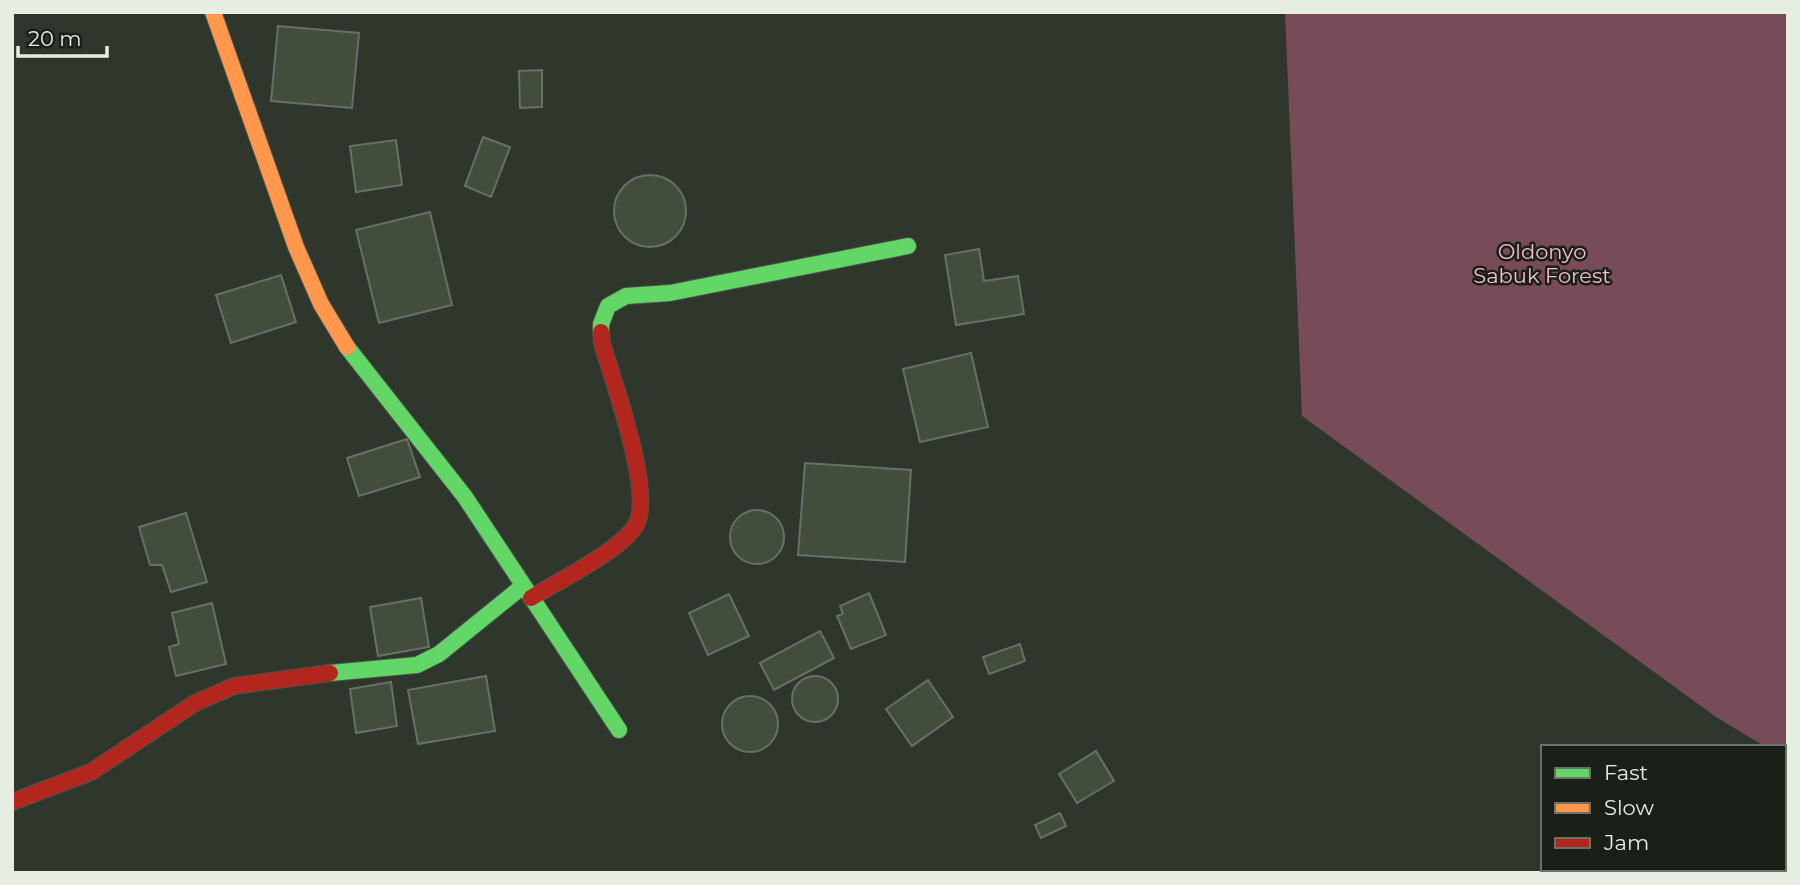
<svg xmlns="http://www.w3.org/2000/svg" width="1800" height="885" viewBox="0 0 1800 885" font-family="Montserrat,sans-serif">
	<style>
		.green { fill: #784b59 }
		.building { fill: #424e3c; stroke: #696f67; stroke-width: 2 }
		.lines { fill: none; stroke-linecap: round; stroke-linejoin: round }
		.fast-casing { stroke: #4d544b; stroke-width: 18 }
		.slow-casing { stroke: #4d544b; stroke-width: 18 }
		.jam-casing { stroke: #4d544b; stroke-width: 18 }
		.fast { stroke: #63d668; stroke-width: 16 }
		.slow { stroke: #ff974d; stroke-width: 16 }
		.jam { stroke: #b3261e; stroke-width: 16 }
		.labels { text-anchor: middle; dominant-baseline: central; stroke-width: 5; stroke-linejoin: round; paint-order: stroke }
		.park-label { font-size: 21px; fill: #f1bfcf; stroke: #1a1f17 }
	</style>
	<rect width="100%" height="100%" fill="#2f362c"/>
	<polygon class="green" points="1285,12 1788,12 1788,759 1784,757 1784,747 1766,747 1716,717 1302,416"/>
	<g class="building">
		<polygon points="278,26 359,33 352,108 271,101"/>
		<polygon points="542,70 542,107 520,108 519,71"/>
		<polygon points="483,137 510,147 491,197 465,186"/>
		<polygon points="396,140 402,185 356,192 350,146"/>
		<circle cx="650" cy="211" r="36"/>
		<polygon points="430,212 452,305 379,323 356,230"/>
		<polygon points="979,249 984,281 1018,276 1024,314 956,325 945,255"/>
		<polygon points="281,275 296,322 231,343 216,295"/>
		<polygon points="971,353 988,427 920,442 903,369"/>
		<polygon points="407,439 420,477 359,496 347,458"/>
		<polygon points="805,463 911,470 905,562 798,555"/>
		<circle cx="757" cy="537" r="27"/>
		<polygon points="186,513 207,582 171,592 162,565 150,565 139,527"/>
		<polygon points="869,593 886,635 851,649 837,616 843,614 840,606"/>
		<polygon points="729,594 749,636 708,655 689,613"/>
		<polygon points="421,598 429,647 378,656 370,607"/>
		<polygon points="212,603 226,664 176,676 169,647 179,644 172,613"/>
		<polygon points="820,631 834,658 774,690 760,663"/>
		<polygon points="1020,644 1025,661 989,674 983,657"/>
		<circle cx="815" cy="699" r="23"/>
		<polygon points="486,676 495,731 418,744 408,690"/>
		<polygon points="928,680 953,717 912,746 886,709"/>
		<polygon points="391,682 397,726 356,733 350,689"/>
		<circle cx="750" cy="724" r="28"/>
		<polygon points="1096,751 1114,781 1077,803 1059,774"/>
		<polygon points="1060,813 1066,826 1041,838 1035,825"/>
	</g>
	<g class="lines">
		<defs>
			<g id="fast">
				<polyline points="601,332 601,324 608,306 626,296 670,293 908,246"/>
				<polyline points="347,347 465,497 619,730"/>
				<polyline points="330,673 417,665 439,654 523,586"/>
			</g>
			<polyline id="slow" points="213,12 296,247 321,304 347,347"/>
			<g id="jam">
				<path d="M 531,598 C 558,581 620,551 636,525 C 654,493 613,381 602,343 L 601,332"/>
				<polyline points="12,802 91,772 195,703 234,686 330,673"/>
			</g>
		</defs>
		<use href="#fast" class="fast-casing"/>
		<use href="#slow" class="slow-casing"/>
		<use href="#jam" class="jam-casing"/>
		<use href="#fast" class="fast"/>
		<use href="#slow" class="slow"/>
		<use href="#jam" class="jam"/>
	</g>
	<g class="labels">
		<g class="park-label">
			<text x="1542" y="251">Oldonyo<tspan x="1542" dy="24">Sabuk Forest</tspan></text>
		</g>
	</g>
	<rect width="1800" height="885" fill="none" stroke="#e6eee2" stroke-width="28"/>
	<rect x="1541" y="745" width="245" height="126" fill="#1a1f17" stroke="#6c7268" stroke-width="2"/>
	<rect x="1555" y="768" width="35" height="10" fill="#63d668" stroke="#6c7268" stroke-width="2"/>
	<text x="1604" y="780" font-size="21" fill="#e6eee2">Fast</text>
	<rect x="1555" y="803" width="35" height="10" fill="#ff974d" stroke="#6c7268" stroke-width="2"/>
	<text x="1604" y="815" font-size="21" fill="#e6eee2">Slow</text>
	<rect x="1555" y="838" width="35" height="10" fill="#b3261e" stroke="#6c7268" stroke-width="2"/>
	<text x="1604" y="850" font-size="21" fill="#e6eee2">Jam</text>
	<path d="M18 46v10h89v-10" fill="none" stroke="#e6eee2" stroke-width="3.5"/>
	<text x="28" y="46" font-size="21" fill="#e6eee2" stroke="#1a1f17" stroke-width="5" paint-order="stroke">20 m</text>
</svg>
